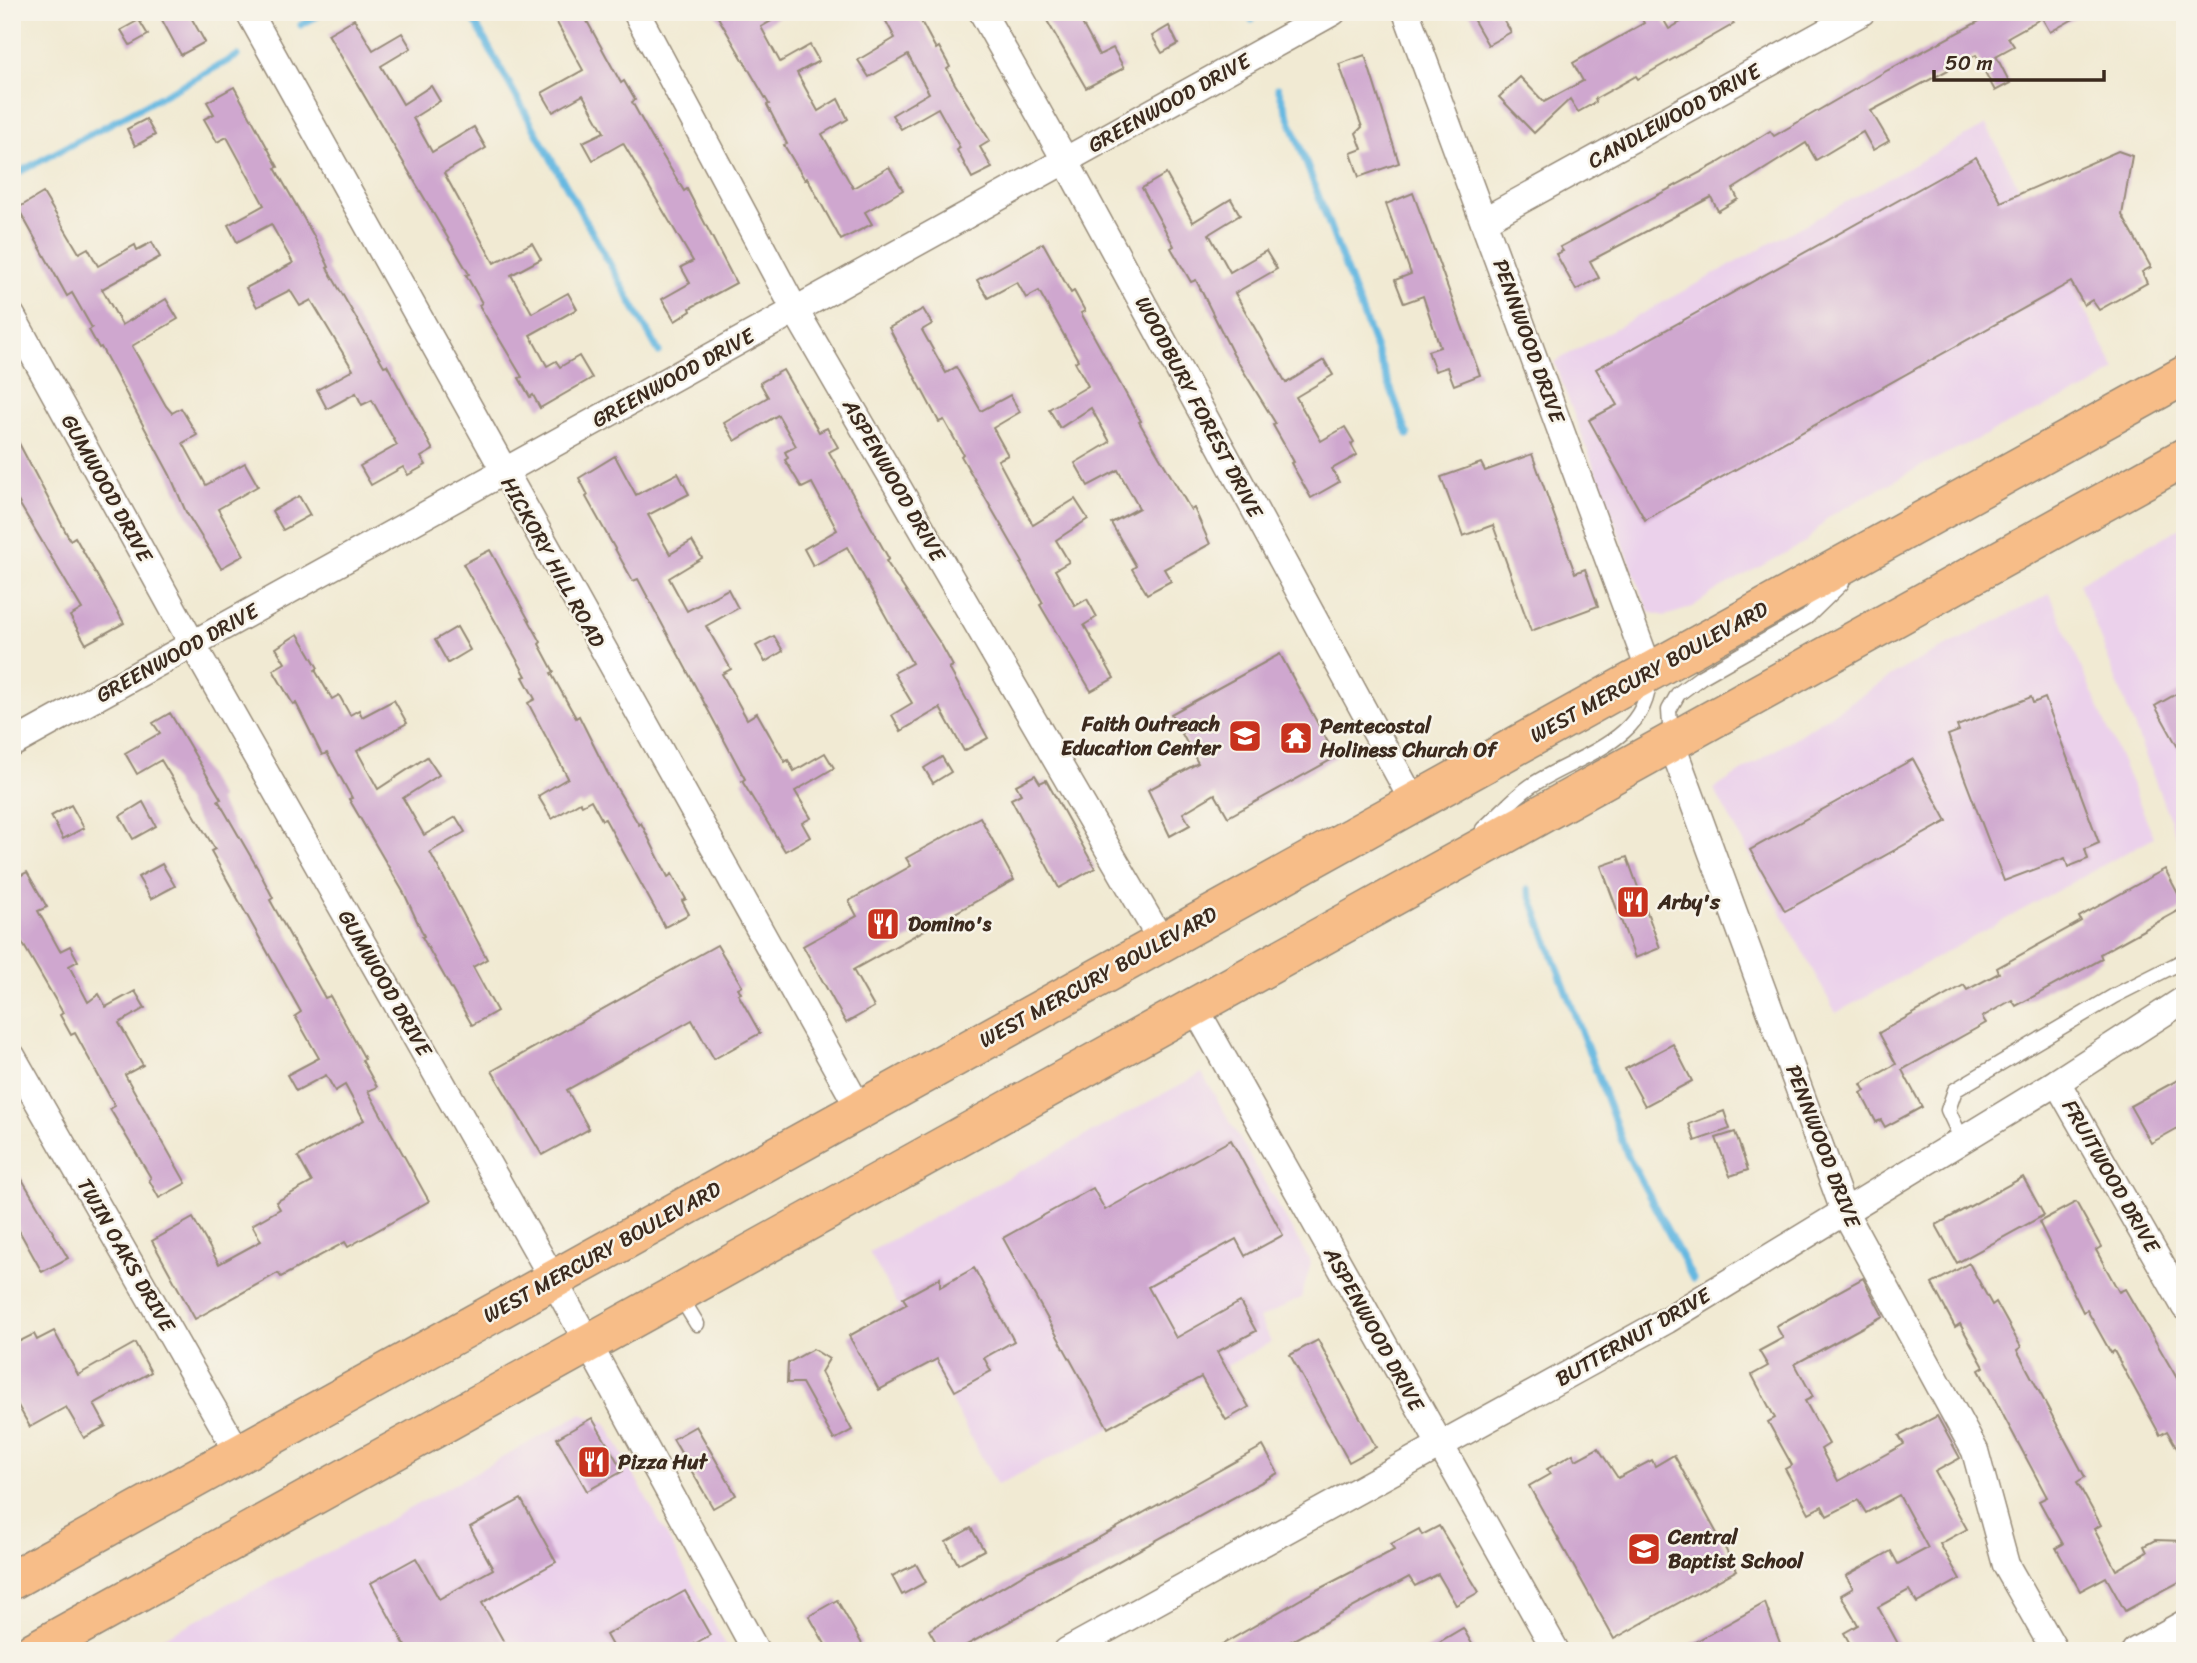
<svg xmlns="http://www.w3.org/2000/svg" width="2197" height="1663" viewBox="0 0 2197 1663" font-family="Sriracha,sans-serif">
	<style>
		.built { fill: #ebd1eb }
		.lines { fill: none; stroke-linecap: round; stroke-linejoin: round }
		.stream { stroke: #65b8e1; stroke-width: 7 }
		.building { fill: #cfa7cf }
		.lane-casing { stroke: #968a78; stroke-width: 17 }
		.street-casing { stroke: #968a78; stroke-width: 29 }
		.highway-casing { stroke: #968a78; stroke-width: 41 }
		.lane { stroke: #fff; stroke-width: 14 }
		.street { stroke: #fff; stroke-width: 26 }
		.highway { stroke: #f7bd88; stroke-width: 38 }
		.labels { text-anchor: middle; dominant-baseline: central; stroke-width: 5; stroke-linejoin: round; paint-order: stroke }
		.street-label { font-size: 21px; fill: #3b2a1e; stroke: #f7f3e8 }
		.poi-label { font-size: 21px; font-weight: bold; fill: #3b2a1e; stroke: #f7f3e8; text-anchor: start }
	</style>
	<rect width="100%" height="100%" fill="#f7f3e8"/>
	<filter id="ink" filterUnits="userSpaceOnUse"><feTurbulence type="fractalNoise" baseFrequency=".0143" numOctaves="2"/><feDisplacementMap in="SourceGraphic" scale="14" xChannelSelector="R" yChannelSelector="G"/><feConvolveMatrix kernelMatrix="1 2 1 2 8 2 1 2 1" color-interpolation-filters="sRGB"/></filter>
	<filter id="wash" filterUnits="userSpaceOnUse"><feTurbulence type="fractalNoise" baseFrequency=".00686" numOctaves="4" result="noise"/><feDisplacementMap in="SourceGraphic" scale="28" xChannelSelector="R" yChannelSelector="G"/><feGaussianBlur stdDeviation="1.57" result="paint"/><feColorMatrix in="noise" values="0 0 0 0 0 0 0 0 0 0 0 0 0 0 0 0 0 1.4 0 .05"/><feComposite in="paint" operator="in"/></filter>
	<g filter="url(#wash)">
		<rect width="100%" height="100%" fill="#f1ead3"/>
		<g class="built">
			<polygon points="1986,125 2116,370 2084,391 2063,398 1925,464 1828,517 1805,543 1718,589 1691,608 1665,616 1649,612 1554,362"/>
			<polygon points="2185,525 2185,833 2177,838 2079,583"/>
			<polygon points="2050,594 2154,837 1836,1013 1714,789 1909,665"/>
			<polygon points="1202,1073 1311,1263 1301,1298 1259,1319 1271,1342 1106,1431 997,1485 869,1252"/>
			<polygon points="581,1414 606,1423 728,1649 137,1651 354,1539"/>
		</g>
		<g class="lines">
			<g class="stream">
				<polyline points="469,12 659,352"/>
				<polyline points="1249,12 1252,20"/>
				<polyline points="301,25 324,12"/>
				<polyline points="1278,88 1408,435"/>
				<polyline points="12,176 237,56"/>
				<polyline points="1528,889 1627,1154 1693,1279"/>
			</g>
		</g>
		<g id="blocks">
			<g class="building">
				<polygon points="177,12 188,12 205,42 181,55 162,20"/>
				<polygon points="551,12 582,12 621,83 624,81 635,100 632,102 652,138 684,191 687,189 736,283 690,308 691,311 675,321 662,299 690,283 681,267 693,261 623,143 593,160 583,142 604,132 583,95 553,112 542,93 583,70"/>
				<polygon points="715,12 787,12 761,27 780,62 810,45 819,61 797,73 818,111 838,99 848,119 822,134 853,188 889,167 903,190 865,212 872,224 841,240 807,178 805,180 784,145 787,144 767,105 769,104"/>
				<polygon points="881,12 916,12 936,49 939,47 950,67 947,69 955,84 990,141 980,147 992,168 972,178 957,150 960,148 938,108 901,129 892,115 929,93 908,55 869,77 858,60 895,38"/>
				<polygon points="1042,12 1076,12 1099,55 1113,48 1124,68 1086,88"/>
				<polygon points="1469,12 1499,12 1511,32 1488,45"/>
				<polygon points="1638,12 1659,12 1669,29 1698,12 1727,12 1734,24 1638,79 1636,76 1595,99 1596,102 1578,112 1570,99 1534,133 1499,97 1520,77 1544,102 1583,81 1573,63 1644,23"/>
				<polygon points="1996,12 2086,12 2050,32 2042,18 2008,37 2014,46 1996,56 2010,83 1995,91 1976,55 1871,111 1889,141 1873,150 1863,132 1816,160 1806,143 1733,189 1738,199 1718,211 1711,197 1590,261 1599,278 1576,290 1556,254 1563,251 1560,247 1718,163 1770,131 1774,136 1888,70"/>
				<polygon points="354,19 373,50 402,33 411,48 381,66 403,104 431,86 440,101 413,118 432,152 474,127 486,148 444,173 494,263 532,243 541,259 511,275 532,313 568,293 577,309 530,335 547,366 556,361 560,367 579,356 592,378 540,408 533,395 530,397 519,378 522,377 479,305 482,303 466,275 469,274 328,34"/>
				<polygon points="139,20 148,35 130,45 121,30"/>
				<polygon points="1169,26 1178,44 1162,53 1152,36"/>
				<polygon points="1365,55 1399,163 1359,177 1351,153 1362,149 1356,133 1362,127 1339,64"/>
				<polygon points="234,87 278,167 275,168 315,238 329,267 327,268 384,366 387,365 433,450 421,457 426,465 408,475 403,467 371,485 360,466 397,445 372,400 362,405 356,393 327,409 317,390 353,370 311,300 300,306 290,290 257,307 246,288 293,263 271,224 237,242 228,225 264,205 227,137 217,142 204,119 214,114 207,102"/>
				<polygon points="146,119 155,135 135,146 127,129"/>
				<polygon points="2118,151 2132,156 2122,215 2151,267 2142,272 2147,283 2099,310 2092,300 2084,305 2071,282 1645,520 1589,420 1617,405 1596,369 1976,157 2001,202"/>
				<polygon points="1166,174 1193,222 1231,199 1240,215 1209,234 1230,272 1266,251 1277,269 1235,293 1286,383 1324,360 1333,375 1296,397 1321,441 1345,427 1354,442 1351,444 1357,455 1332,469 1339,482 1311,498 1291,463 1294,462 1273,425 1276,424 1233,354 1196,280 1191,282 1171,248 1174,246 1142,188"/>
				<polygon points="43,193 79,253 88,248 98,266 135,245 137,250 152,242 160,257 102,289 122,325 166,299 178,319 132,346 166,406 172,413 181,408 197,435 183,443 206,485 245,463 258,486 218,509 244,555 221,568 186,512 170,475 101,347 99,348 89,330 92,328 72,293 67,296 18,208"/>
				<polygon points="1413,193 1480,375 1454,385 1447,367 1435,371 1428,351 1440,347 1423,296 1404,303 1395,280 1411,274 1386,204"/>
				<polygon points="1043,243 1071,293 1074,291 1085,311 1081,313 1141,421 1139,422 1191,510 1194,508 1210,544 1164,569 1171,581 1147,594 1132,569 1136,566 1111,523 1139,508 1118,470 1088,486 1075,463 1110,442 1091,408 1060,428 1049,409 1088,386 1075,362 1078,360 1039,291 1026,298 1017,282 988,298 977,280"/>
				<polygon points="923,309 932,324 922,330 946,373 956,367 981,411 1010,395 1020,412 993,428 1008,455 998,460 1033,525 1075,499 1088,519 1056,540 1069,562 1055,570 1075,606 1087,599 1097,617 1084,625 1114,678 1091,691 1040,605 1043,603 1021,564 1023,563 961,456 963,454 944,420 939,422 889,328"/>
				<polygon points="783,370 819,432 827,428 838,447 829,452 889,559 886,561 942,646 953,666 949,668 988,738 964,751 940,708 901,731 892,715 912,703 894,673 912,663 847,547 813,566 804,549 837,530 812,483 802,488 785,460 788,458 785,452 796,446 778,415 735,441 724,423 768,397 760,383"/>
				<polygon points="12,430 70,540 75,537 124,623 86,644 70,616 82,609 12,491"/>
				<polygon points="1532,454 1575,573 1585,569 1598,606 1531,631 1493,525 1463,536 1441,477 1481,463 1485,471"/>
				<polygon points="615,456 636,495 678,473 689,494 648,515 670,554 692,541 702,558 669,578 687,611 728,589 738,608 706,626 731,669 722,674 747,719 757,713 785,762 788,760 794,771 825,753 834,768 795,791 811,818 802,823 810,837 785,851 742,781 745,779 638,579 633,581 586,497 588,495 579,478"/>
				<polygon points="299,496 310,515 283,530 272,511"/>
				<polygon points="490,550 541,642 539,644 554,672 551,673 576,718 579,716 607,772 639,825 641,823 668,877 672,874 686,899 682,901 689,914 665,927 605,819 602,820 591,800 582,805 580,802 552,819 538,796 568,778 528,703 535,699 523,677 526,676 463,564"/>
				<polygon points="457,627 470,650 448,663 435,640"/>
				<polygon points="298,634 318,668 315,670 332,699 339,695 350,715 359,710 362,717 394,700 407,723 357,751 378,789 427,757 439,775 403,798 424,835 456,817 465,832 430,852 487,959 473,967 497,1011 472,1025 422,937 424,936 405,895 349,799 352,798 327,753 322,755 296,703 293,704 273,670 285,663 276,648"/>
				<polygon points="774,636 783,651 765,662 756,646"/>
				<polygon points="1280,654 1336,757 1228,817 1215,794 1183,813 1190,825 1170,836 1148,790 1198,763 1171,714"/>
				<polygon points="2185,689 2185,760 2155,706"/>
				<polygon points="2031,697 2033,703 2045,698 2099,843 2085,849 2088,859 2068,867 2065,858 2004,881 1948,735 1959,731 1957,726"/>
				<polygon points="170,713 221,799 218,800 258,869 273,898 270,900 325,998 330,996 365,1059 362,1060 377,1087 368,1091 429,1201 348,1247 345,1242 281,1277 278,1273 195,1319 152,1241 193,1218 219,1264 261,1241 252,1225 280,1209 276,1202 312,1182 298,1157 364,1120 345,1085 335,1091 326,1075 296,1091 287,1075 319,1058 295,1016 301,1012 211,851 215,849 161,760 137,774 125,753 160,733 153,723"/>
				<polygon points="942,757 951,772 933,783 924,768"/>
				<polygon points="1913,759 1947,821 1785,911 1750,850"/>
				<polygon points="1035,775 1040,783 1046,780 1095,868 1059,888 1011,799 1021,794 1016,785"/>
				<polygon points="143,802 156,826 133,839 120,816"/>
				<polygon points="71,805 84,828 63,839 51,816"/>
				<polygon points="980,817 1014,880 853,970 874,1007 846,1023 803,946 857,916 849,901 911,866 906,858"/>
				<polygon points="1627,857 1660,948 1635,958 1601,866"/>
				<polygon points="162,864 175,886 151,899 138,877"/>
				<polygon points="2165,869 2185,907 2100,954 2102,959 2016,1006 2012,1000 1982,1017 1986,1023 1902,1070 1922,1107 1885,1127 1881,1120 1876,1122 1861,1093 1865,1091 1861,1084 1896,1064 1879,1033 1964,985 1967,990 1999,973 1997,968 2081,921 2079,917"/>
				<polygon points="27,872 47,907 38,911 60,951 70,946 78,961 69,966 88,1002 99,994 106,1007 135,991 145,1008 119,1023 143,1065 125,1075 186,1183 159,1198 149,1180 151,1178 110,1109 115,1106 75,1033 71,1035 60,1015 63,1013 12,925 12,880"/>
				<polygon points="717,945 742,986 738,988 741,993 738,994 760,1033 714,1059 692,1020 660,1038 567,1090 589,1129 542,1155 492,1071"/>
				<polygon points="1673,1044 1692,1081 1645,1106 1625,1069"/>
				<polygon points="2185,1076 2185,1124 2151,1143 2130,1106"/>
				<polygon points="1724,1111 1730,1129 1695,1141 1689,1124"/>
				<polygon points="1735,1132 1748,1170 1730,1176 1716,1138"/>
				<polygon points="1231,1140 1283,1235 1245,1256 1236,1239 1148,1287 1176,1338 1240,1302 1256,1331 1217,1352 1249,1407 1226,1420 1201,1377 1108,1428 1003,1238 1093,1188 1105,1210"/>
				<polygon points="12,1162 68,1258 42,1272 12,1218"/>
				<polygon points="2023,1177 2044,1215 1957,1263 1936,1225"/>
				<polygon points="2076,1202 2101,1247 2096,1250 2119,1292 2125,1289 2185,1392 2185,1462 2167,1431 2160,1435 2114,1351 2111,1353 2087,1310 2083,1312 2039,1222"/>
				<polygon points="1969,1263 1992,1305 1996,1302 2021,1347 2017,1350 2085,1477 2077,1482 2101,1525 2094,1529 2116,1570 2147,1552 2144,1546 2155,1540 2185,1541 2185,1579 2125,1611 2106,1577 2080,1591 2056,1548 2063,1544 2039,1501 2047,1497 1979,1370 1984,1367 1960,1324 1955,1327 1932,1284"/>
				<polygon points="974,1268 1014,1341 984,1358 991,1371 955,1391 937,1359 879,1390 849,1336 907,1304 903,1298 940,1278 940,1287"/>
				<polygon points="1863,1278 1883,1316 1795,1364 1813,1397 1805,1401 1829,1444 1821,1449 1838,1481 1904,1444 1899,1436 1937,1416 1960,1458 1935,1472 1967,1529 1940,1544 1960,1579 1917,1603 1909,1590 1878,1607 1902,1651 1854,1651 1844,1633 1858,1625 1841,1595 1853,1588 1846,1576 1891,1551 1898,1564 1928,1548 1899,1495 1866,1513 1858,1500 1827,1516 1822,1506 1809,1513 1785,1469 1792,1465 1768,1422 1775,1418 1752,1375 1768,1366 1759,1351 1783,1338 1776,1326"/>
				<polygon points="54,1331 78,1375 135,1343 151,1372 94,1404 106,1426 84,1438 66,1407 30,1427 12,1395 12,1345 34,1334 37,1340"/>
				<polygon points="1318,1340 1376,1447 1349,1462 1290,1355"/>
				<polygon points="813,1349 829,1359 821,1372 852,1430 834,1440 802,1383 787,1383 788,1363"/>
				<polygon points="592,1418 623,1471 587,1491 557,1438"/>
				<polygon points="696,1426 736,1495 713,1508 673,1439"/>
				<polygon points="1263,1446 1278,1473 956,1651 941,1651 929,1630 1029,1571 1091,1542"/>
				<polygon points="1598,1448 1618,1478 1652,1460 1655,1466 1674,1455 1737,1570 1614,1639 1529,1486 1550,1474 1547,1469 1573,1454 1576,1460"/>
				<polygon points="521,1499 556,1562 482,1603 509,1651 408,1651 371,1583 416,1558 439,1599 493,1569 470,1527"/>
				<polygon points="1439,1526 1479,1592 1456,1605 1438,1574 1415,1586 1409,1577 1273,1651 1211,1651 1315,1591 1394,1550 1391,1544 1419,1529 1422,1535"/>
				<polygon points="971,1528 984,1550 958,1564 946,1542"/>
				<polygon points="916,1564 926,1582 902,1595 892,1576"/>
				<polygon points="685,1591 710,1635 682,1651 615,1651 606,1635"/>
				<polygon points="837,1600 862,1644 850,1651 829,1651 809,1616"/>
				<polygon points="1765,1603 1783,1651 1679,1651"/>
				<polygon points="1463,1628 1476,1651 1424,1651"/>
			</g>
		</g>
	</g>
	<g filter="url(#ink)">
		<use href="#blocks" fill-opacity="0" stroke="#968a78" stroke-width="2"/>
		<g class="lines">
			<defs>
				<g id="lane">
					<polyline points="1671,741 1669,710 1678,694 1701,677 1807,617 1842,583"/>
					<path d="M 1483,829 C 1499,815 1514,797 1532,785 C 1576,756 1649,741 1649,677"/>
					<polyline points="1962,1140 1948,1110 1955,1090 2114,996 2181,962 2185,964"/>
					<polyline points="680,1296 697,1324"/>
				</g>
				<g id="street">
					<polyline points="249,12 860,1110"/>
					<polyline points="636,12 795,310 1162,942"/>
					<polyline points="982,12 1065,160 1414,803"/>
					<polyline points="1406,12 1650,672"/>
					<polyline points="1485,220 1862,12"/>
					<polyline points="12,316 193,645 553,1279 756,1651"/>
					<polyline points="1671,742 1844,1211 1975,1451 2006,1565 2055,1651"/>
					<polyline points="12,744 1333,12"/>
					<polyline points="1194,1006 1556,1651"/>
					<polyline points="12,1056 239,1454"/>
					<polyline points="2057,1082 2185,1307"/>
					<polyline points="1067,1651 1667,1320 2057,1082 2185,999"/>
					<polyline points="2135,1651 2185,1623"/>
				</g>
				<g id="highway">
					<polyline points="12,1580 2185,375"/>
					<polyline points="34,1651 2185,457"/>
				</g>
			</defs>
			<use href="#lane" class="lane-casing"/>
			<use href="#street" class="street-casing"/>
			<use href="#highway" class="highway-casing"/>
			<use href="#lane" class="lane"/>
			<use href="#street" class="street"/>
			<use href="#highway" class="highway"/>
		</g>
	</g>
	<defs>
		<symbol id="school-square" viewBox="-11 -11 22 22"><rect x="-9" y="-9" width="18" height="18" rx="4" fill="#c8321e" stroke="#f7f3e8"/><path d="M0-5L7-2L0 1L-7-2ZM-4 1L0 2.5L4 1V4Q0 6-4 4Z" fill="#fff"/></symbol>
		<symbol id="temple-square" viewBox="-11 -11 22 22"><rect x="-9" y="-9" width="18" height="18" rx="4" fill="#c8321e" stroke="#f7f3e8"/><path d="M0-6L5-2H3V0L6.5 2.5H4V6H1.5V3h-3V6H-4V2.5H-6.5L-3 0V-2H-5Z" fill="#fff"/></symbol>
		<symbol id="restaurant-square" viewBox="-11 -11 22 22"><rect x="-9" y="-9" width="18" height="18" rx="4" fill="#c8321e" stroke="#f7f3e8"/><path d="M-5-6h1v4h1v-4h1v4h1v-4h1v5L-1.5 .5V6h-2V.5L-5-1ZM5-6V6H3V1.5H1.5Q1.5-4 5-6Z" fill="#fff"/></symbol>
	</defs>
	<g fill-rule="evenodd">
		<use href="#school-square" x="1226" y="717" width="38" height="38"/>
		<use href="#temple-square" x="1277" y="719" width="38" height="38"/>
		<use href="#restaurant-square" x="1614" y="883" width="38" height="38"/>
		<use href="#restaurant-square" x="864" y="905" width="38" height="38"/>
		<use href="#restaurant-square" x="575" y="1443" width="38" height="38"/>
		<use href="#school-square" x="1625" y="1530" width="38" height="38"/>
	</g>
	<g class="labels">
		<g class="street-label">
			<text transform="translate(1169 103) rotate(-29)">GREENWOOD DRIVE</text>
			<text transform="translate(1674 116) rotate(-29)">CANDLEWOOD DRIVE</text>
			<text transform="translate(1529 341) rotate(70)">PENNWOOD DRIVE</text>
			<text transform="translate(673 378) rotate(-29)">GREENWOOD DRIVE</text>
			<text transform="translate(1199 407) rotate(62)">WOODBURY FOREST DRIVE</text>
			<text transform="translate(894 480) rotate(60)">ASPENWOOD DRIVE</text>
			<text transform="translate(107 488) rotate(61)">GUMWOOD DRIVE</text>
			<text transform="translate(553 562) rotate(61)">HICKORY HILL ROAD</text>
			<text transform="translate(177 653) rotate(-29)">GREENWOOD DRIVE</text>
			<text transform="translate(1649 672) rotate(-29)">WEST MERCURY BOULEVARD</text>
			<text transform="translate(1098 977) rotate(-29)">WEST MERCURY BOULEVARD</text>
			<text transform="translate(385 983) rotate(60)">GUMWOOD DRIVE</text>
			<text transform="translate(1823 1146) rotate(69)">PENNWOOD DRIVE</text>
			<text transform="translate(2111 1176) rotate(60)">FRUITWOOD DRIVE</text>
			<text transform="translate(602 1252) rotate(-29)">WEST MERCURY BOULEVARD</text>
			<text transform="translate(126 1255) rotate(60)">TWIN OAKS DRIVE</text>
			<text transform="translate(1374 1329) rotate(61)">ASPENWOOD DRIVE</text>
			<text transform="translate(1633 1337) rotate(-30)">BUTTERNUT DRIVE</text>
		</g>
		<g class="poi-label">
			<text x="1220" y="724" text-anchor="end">Faith Outreach<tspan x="1220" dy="24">Education Center</tspan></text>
			<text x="1320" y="726">Pentecostal<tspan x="1320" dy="24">Holiness Church Of</tspan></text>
			<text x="1658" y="902">Arby's</text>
			<text x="908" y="924">Domino's</text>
			<text x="618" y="1462">Pizza Hut</text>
			<text x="1668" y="1537">Central<tspan x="1668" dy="24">Baptist School</tspan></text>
		</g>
	</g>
	<rect width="2197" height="1663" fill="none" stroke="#f7f3e8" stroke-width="42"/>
	<path d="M1934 70v10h170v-10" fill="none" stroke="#3b2a1e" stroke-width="3.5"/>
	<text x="1945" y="70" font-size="21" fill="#3b2a1e" stroke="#f7f3e8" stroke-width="5" paint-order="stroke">50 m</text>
</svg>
